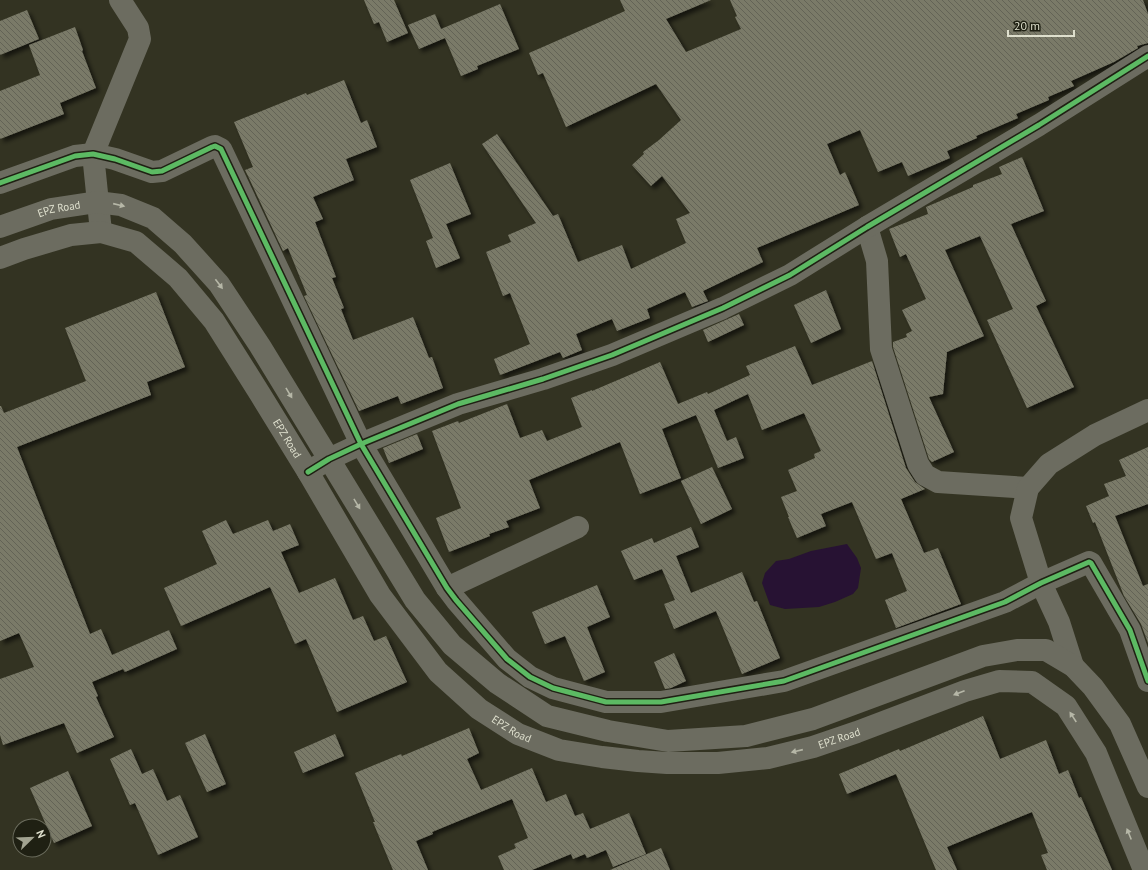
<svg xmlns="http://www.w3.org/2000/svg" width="1148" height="870" viewBox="0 0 1148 870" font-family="'PT Sans',sans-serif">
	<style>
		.water { fill: #271233 }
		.building { fill: url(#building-back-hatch); filter: url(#shadow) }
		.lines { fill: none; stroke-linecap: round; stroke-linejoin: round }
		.minor { stroke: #6c6c60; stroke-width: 22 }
		.tertiary { stroke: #6c6c60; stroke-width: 22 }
		.secondary { stroke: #6c6c60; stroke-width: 22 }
		.cycleway-casing { stroke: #1f2013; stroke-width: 8 }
		.cycleway { stroke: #5cba63; stroke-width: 5 }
		.oneway { fill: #b6b7a7 }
		.labels { text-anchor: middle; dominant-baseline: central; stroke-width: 4; stroke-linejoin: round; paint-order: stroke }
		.street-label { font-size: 11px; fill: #dedfcd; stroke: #1f2013 }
	</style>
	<defs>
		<pattern id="building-back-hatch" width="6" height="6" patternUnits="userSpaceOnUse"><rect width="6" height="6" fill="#7a7a68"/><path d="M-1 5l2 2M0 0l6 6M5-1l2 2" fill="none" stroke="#646457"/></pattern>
		<filter id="shadow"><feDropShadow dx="3.5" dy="3.5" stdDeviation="2" flood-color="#0009"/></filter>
	</defs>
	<rect width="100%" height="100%" fill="#332"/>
	<polygon class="water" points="847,544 857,558 861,568 858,588 853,594 835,602 819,607 785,609 770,605 762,583 765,573 776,561 789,559 811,551"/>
	<g class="building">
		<polygon points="364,0 394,0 408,33 387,42 379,22 374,24"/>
		<polygon points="620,0 711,0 666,19 686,52 741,29 735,17 737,16 730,0 1143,0 1148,14 1148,43 1137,46 1138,48 1114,62 1071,81 1074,86 1048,97 1049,100 1016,114 1018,118 976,136 977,138 947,151 950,158 908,176 902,162 878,172 860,130 827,144 840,175 845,172 859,205 757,248 763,262 703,291 708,301 692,307 685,292 647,309 650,318 617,331 612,319 576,334 582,350 563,358 560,352 500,375 494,359 530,344 510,293 503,296 486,252 511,242 508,235 536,223 482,144 497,134 553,216 558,214 578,262 622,245 631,269 686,243 676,219 690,213 662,176 651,186 632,165 644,154 643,152 659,140 681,120 656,84 566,127 543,73 538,75 529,53 625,11"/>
		<polygon points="500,4 519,49 477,66 478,69 461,76 445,38 419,49 408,25 435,14 441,29"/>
		<polygon points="27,10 39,39 0,55 0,21"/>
		<polygon points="75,27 83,50 82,51 96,88 60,103 64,114 0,139 0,91 40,75 29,45"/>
		<polygon points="344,80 361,123 367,120 377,147 346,159 354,180 313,197 323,219 315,222 336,277 332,278 344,308 341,309 353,340 413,317 429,358 432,357 443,388 401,404 398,396 359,411 304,296 307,295 288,248 283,251 248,176 245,170 253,167 234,122 306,93 307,95"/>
		<polygon points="1022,157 1044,211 1011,224 1046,301 1036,306 1074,387 1027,408 987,320 1013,309 980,236 945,250 984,336 947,352 943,394 929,397 954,452 932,462 929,459 893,347 893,342 907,337 906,334 912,331 902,310 926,299 906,254 900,257 889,229 928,214 926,207 973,187 973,185 1002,174 999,167"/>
		<polygon points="450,163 471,214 446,224 460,258 436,268 426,241 433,238 410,180"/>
		<polygon points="826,290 841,329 811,343 794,305"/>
		<polygon points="156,292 185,367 147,382 151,395 17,447 90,634 101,629 112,655 169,630 177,649 125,672 123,669 92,682 98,696 96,697 114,737 77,753 64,723 3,745 0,735 0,679 34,667 19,633 0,641 0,406 1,406 4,413 86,381 65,328"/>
		<polygon points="739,314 744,325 708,342 703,330"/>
		<polygon points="795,346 812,385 872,361 906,468 915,482 925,489 901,499 924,553 938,548 961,604 896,628 885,600 907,591 892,553 876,559 852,502 821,514 826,526 797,538 788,517 789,517 781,497 797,491 788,470 815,458 814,454 821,451 804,413 762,430 748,394 714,410 727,441 736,437 744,458 718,468 696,415 662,429 681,478 640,494 620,442 529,480 540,508 506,521 509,527 489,534 490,536 449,552 436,518 461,508 432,431 458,421 459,423 507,404 520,438 542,430 547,441 582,427 571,398 592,390 592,391 660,362 678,404 707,392 708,394 750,375 746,366"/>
		<polygon points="417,434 423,449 389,463 383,448"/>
		<polygon points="1148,447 1148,504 1115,516 1143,586 1148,584 1148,643 1141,624 1124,596 1095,522 1093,523 1086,506 1109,496 1104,484 1126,476 1119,460"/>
		<polygon points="712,467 732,509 701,524 681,481"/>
		<polygon points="226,520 233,534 268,520 273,531 290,524 299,545 281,552 299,593 335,578 353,620 363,616 374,641 386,636 407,682 337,712 306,639 295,644 270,587 181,626 164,588 217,564 202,531"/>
		<polygon points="691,527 699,547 676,556 691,593 742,572 754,602 757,601 780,658 742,674 716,611 674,629 664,604 675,600 662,569 634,580 621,551 652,538 654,543"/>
		<polygon points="597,585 610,617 587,627 605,672 584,681 565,636 545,644 532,612"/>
		<polygon points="674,653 686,681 671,688 665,689 654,662"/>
		<polygon points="983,716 1000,759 1046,740 1059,774 1068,770 1079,798 1081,797 1112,870 1047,870 1041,855 1048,853 1032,812 947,847 957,870 936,870 896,774 847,794 839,774 899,749 900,751"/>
		<polygon points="469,728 479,753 467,759 481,790 532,768 546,802 566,794 575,816 583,813 590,829 629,813 646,854 613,867 606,850 587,858 585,854 573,859 571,854 532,870 504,870 498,856 516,848 514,844 528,838 512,799 432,832 433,834 416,841 428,870 393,870 373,822 375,822 355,773 401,754 402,756"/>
		<polygon points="205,734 226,784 207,792 185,743"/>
		<polygon points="335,734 344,756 303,773 294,752"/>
		<polygon points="131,749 142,774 153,769 167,801 180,795 198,837 158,855 135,803 130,805 110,759"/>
		<polygon points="68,771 92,826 54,843 30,788"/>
		<polygon points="661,848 670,870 610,870"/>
	</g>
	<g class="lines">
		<g class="minor">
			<polyline points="0,183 75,156 93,154 115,159 152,172 162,171 212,147 215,146 221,149 361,444 447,588 456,600 507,659 530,677 553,688 606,702 661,702 784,681 1005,602 1041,583 1089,562 1091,563 1130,630 1148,681"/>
			<polyline points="867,227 877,261 881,349 918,464 925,475 938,482 1028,488"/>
			<polyline points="101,232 93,154 140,39 138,28 120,0"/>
			<polyline points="308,472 329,459 361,444 458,404 543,379 612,355 723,308 790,275 867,227 1039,125 1148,56"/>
			<polyline points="447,588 578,527"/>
		</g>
		<polyline class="tertiary" points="1073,666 1059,622 1041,583 1021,518 1028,488 1049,464 1095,435 1148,410"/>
		<g class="secondary">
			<path id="s1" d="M 0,227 L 51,209 L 97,202 L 121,205 L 153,218 L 183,244 L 219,284 L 260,346 L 415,600 L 452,645 L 497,683 L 547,716 L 608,731 L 668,741 L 746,736 L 813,719 L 983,656 L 1017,650 L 1046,650 L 1073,666 L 1093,687 L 1120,724 L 1148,787"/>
			<path id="s2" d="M 0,258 L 24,249 L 71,235 L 101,232 L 136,242 L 178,278 L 214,321 L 260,394 L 308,472 L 380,595 L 438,672 L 479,709 L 518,734 L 559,750 L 602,757 L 638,761 L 667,763 L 718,763 L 768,758 L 813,747 L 857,732 L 965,691 L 999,681 L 1032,682 L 1066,706 L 1096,753 L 1144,870"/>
		</g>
		<defs>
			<g id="cycleway">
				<polyline points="0,183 75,156 93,154 115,159 152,172 162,171 212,147 215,146 221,149 361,444 447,588 456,600 507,659 530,677 553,688 606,702 661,702 784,681 1005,602 1041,583 1089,562 1091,563 1130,630 1148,681"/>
				<polyline points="308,472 329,459 361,444 458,404 543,379 612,355 723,308 790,275 867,227 1039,125 1148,56"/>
			</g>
		</defs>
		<use href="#cycleway" class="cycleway-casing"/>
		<use href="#cycleway" class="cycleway"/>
	</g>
	<defs><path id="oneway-solid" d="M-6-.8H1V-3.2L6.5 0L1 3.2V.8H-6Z"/></defs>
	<g class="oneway">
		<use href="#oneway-solid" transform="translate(119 205) rotate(13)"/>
		<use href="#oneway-solid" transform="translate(219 284) rotate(53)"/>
		<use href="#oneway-solid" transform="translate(289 393) rotate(59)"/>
		<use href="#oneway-solid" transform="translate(357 504) rotate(59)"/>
		<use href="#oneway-solid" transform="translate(959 693) rotate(159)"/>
		<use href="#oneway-solid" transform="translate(1073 717) rotate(-123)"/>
		<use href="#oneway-solid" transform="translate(797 751) rotate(167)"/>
		<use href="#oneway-solid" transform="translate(1129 834) rotate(-112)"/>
	</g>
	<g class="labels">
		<g class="street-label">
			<text stroke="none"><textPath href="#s1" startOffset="62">EPZ Road</textPath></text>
			<text stroke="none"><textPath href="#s2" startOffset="391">EPZ Road</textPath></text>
			<text stroke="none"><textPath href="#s2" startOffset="763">EPZ Road</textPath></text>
			<text stroke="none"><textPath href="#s2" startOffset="1099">EPZ Road</textPath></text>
		</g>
	</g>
	<g transform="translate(32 838) rotate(67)"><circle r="19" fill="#1f2013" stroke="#6b6c5d"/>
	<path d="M0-3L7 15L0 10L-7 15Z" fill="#a2a391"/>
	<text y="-6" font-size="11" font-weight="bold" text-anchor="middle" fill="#dedfcd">N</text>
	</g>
	<path d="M1008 30v6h66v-6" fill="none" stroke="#dedfcd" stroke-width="2"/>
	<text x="1014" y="30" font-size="12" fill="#dedfcd" stroke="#1f2013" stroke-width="3" paint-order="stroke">20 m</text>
</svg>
